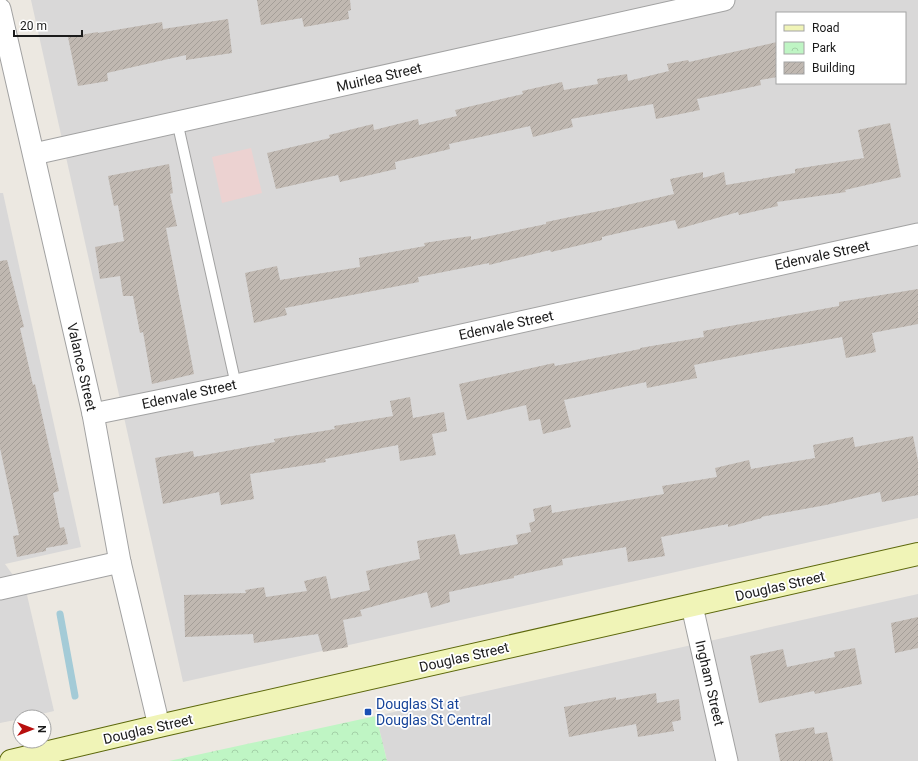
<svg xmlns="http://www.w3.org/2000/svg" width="918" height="761" viewBox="0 0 918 761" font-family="Roboto,sans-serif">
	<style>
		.residential { fill: #d9d8d8; fill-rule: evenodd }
		.commercial { fill: #ecd2d1 }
		.park { fill: url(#park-crowns) }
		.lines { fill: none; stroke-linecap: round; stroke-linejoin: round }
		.stream { stroke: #a4cbd7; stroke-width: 7 }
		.building { fill: url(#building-hatch) }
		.lane-casing { stroke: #a2a2a2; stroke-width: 12 }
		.street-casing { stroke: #a2a2a2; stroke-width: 23 }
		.secondary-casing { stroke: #5d680c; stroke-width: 24 }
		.lane { stroke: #fff; stroke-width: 10 }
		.street { stroke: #fff; stroke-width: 21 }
		.secondary { stroke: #f0f4b7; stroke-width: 22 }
		.transit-dot { fill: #1a4fb4; stroke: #fff; stroke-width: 1.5 }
		.labels { text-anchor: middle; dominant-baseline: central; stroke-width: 3.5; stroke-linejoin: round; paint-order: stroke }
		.street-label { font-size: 14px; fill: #1b1b1b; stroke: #fff }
		.transit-label { font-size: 14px; fill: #164399; stroke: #fff; text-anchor: start }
	</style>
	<defs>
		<pattern id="park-crowns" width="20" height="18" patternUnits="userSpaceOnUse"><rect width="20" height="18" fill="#bff5c4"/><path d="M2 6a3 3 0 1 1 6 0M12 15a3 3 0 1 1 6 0" fill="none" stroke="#a4d1a8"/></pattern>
		<pattern id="building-hatch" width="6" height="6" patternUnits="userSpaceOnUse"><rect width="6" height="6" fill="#c0b8b1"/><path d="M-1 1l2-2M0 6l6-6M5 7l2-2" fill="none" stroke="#a49e98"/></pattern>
	</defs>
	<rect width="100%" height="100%" fill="#ece8e1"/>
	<g class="residential">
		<path d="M 31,0 L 918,0 L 918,518 L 183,682 ZM 777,13 L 905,13 L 905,83 L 777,83 Z"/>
		<polygon points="0,193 3,193 81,547 5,564 27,595 54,711 29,717 20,717 20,719 0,723"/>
		<polygon points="918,594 918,761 387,761 376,716"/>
	</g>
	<polygon class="commercial" points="251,148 262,193 222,203 212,157"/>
	<polygon class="park" points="376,716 387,761 169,761"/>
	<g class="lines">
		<polyline class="stream" points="60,614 75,696"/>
	</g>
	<g class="building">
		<polygon points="257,0 350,0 351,10 348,11 349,19 304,27 302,18 261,25"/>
		<polygon points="228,19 232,53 186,60 186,55 107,73 108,81 78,86 68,37 98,32 98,33 162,22 163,29"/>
		<polygon points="777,42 777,77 760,80 761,85 697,99 700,110 656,119 653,104 571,119 573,127 533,137 530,126 449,144 450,149 395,162 396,169 340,182 338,175 276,189 267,153 330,138 329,135 373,124 374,130 418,119 419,125 457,116 455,110 523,94 522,91 562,82 564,90 598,84 597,79 627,74 628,81 669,71 667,64 688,60 689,62"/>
		<polygon points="890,123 901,177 845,190 846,192 777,202 778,206 739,215 738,212 678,229 675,220 602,237 602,240 551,252 550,250 489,265 489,263 418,277 419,282 285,308 287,315 254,323 245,273 277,266 280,280 360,267 359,258 425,246 424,243 471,236 471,240 546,224 546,222 614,208 674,194 670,179 703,172 703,178 724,172 726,185 795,173 795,169 864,158 858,130"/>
		<polygon points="169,164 173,193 170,194 177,226 166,228 194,374 152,384 143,332 140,333 133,296 123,296 120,276 100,279 95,247 124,241 118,205 114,206 108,176"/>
		<polygon points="7,260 24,327 20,328 33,385 35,384 59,491 53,493 60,528 64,527 68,544 46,548 46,551 17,557 13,536 19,535 0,448 0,261"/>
		<polygon points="918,289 918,324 872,333 876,352 846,358 842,337 754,353 694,365 697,378 647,388 646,382 564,400 571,427 543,434 540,419 529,421 526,405 467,420 459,384 554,363 555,366 640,349 640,348 704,337 703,331 839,306 839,302"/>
		<polygon points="410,397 413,418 444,412 447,431 432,434 436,455 400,461 398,445 325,459 326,462 250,474 254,499 221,505 219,492 163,504 155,458 193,451 194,457 275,442 274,439 335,429 334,426 393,416 390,401"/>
		<polygon points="913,436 918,461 918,495 882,502 880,492 826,505 761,517 762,518 728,527 728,524 661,537 665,556 628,562 626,547 562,559 563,565 514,576 514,578 449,592 450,602 431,608 427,592 360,610 362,616 343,620 348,647 323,652 318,634 254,643 253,634 185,637 184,595 246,593 245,590 264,587 266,597 307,591 304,581 326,576 331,599 370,590 366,571 420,559 417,541 455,534 460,555 518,544 516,535 531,532 529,523 535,521 533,509 551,505 552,513 664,494 662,486 717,477 715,468 749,460 751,469 815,458 813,445 853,437 855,447"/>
		<polygon points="918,617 918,648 895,653 891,623"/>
		<polygon points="855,648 862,684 815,694 814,691 759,703 750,656 783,649 787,667 835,657 834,652"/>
		<polygon points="656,693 657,703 679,699 681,720 672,722 674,731 638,737 636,724 569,737 564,707 616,697 616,700"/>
		<polygon points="814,727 815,734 827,732 833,761 780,761 775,734"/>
	</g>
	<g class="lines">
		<defs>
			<polyline id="lane" points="177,121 236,385"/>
			<g id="street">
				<polyline points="0,9 93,414 120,562 159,726"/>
				<polyline points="34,154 724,0"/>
				<polyline points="93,414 236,385 918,234"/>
				<polyline points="0,589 120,562"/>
				<polyline points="692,606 727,761"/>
			</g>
			<polyline id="secondary" points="11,761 159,726 918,554"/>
		</defs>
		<use href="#lane" class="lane-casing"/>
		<use href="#street" class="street-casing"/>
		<use href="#secondary" class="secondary-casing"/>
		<use href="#lane" class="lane"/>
		<use href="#street" class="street"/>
		<use href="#secondary" class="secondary"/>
	</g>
	<rect class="transit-dot" x="364" y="708" width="8" height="8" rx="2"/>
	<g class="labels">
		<g class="street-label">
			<text transform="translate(379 77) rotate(-13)">Muirlea Street</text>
			<text transform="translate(822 255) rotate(-12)">Edenvale Street</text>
			<text transform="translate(506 325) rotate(-12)">Edenvale Street</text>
			<text transform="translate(82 367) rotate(77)">Valance Street</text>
			<text transform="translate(189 394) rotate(-12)">Edenvale Street</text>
			<text transform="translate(780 586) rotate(-13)">Douglas Street</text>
			<text transform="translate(464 657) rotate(-13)">Douglas Street</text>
			<text transform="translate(710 683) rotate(77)">Ingham Street</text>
			<text transform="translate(148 729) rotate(-13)">Douglas Street</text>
		</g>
		<g class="transit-label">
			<text x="376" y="704">Douglas St at<tspan x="376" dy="16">Douglas St Central</tspan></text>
		</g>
	</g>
	<rect x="776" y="12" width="130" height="72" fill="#ffffff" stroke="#a4a4a4"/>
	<rect x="784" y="25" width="20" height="6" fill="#f0f4b7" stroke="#a4a4a4"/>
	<text x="812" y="32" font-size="12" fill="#1b1b1b">Road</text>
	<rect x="784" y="42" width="20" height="12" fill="url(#park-crowns)" stroke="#a4a4a4"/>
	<text x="812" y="52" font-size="12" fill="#1b1b1b">Park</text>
	<rect x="784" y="62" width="20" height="12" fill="url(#building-hatch)" stroke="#a4a4a4"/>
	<text x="812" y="72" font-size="12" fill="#1b1b1b">Building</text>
	<g transform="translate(32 729) rotate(90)"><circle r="19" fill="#ffffff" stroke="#a4a4a4"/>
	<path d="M0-3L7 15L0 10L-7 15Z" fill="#b80f0e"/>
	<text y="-6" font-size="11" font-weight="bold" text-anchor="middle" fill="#1b1b1b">N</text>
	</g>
	<path d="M14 30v6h68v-6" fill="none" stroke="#1b1b1b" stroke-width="2"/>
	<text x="20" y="30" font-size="12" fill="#1b1b1b" stroke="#ffffff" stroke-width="3" paint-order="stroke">20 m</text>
</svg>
